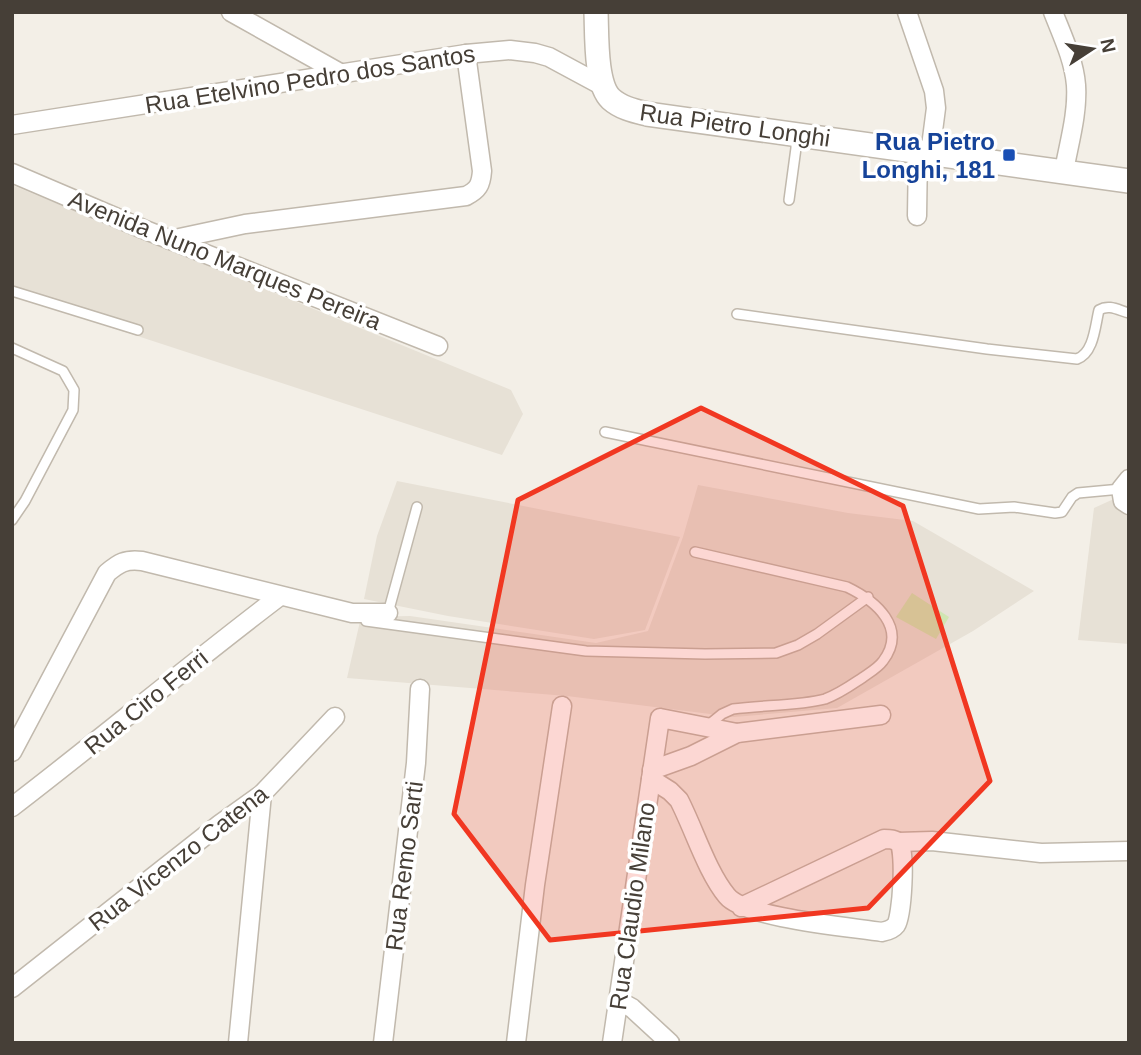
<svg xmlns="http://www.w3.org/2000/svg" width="1141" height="1055" viewBox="0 0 1141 1055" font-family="Helvetica,sans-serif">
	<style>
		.residential { fill: #e7e1d6 }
		.pitch { fill: #d1e5b2 }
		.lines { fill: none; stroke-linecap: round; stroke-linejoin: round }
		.service-casing { stroke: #c1b9ad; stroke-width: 12 }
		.minor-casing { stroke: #c1b9ad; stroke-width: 21 }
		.tertiary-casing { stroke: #c1b9ad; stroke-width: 26 }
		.service { stroke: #fff; stroke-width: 9 }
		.minor { stroke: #fff; stroke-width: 18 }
		.tertiary { stroke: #fff; stroke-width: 23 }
		.marked { fill: #f13721; fill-opacity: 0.2; stroke: #f13721; stroke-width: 5; stroke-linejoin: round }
		.transit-dot { fill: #1a4fb4; stroke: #fff; stroke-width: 2.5 }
		.labels { text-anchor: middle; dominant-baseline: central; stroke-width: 7; stroke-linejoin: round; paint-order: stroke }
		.street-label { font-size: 24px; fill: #463f37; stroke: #fff }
		.transit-label { font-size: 24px; font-weight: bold; fill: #164399; stroke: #fff; text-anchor: end }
	</style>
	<rect width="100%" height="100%" fill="#f3efe7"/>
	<g class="residential">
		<polygon points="12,185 511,390 523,414 502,455 12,295"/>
		<polygon points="397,481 680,537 645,630 594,639 448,616 364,599 377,536"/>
		<polygon points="698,485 848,513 913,521 1034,591 973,631 837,708 734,717 567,696 347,678 361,617 410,616 596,643 648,631 683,537"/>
		<polygon points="1129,492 1129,644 1078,640 1094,508"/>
	</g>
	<polygon class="pitch" points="912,593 949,617 936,639 896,617"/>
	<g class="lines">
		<defs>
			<g id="service">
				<polyline points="789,200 796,148 796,135"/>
				<polyline points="12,291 138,330"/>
				<path d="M 737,314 L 987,349 L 1077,359 C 1094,353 1095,326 1099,310 C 1109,304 1118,310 1129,313"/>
				<polyline points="12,348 63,371 74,390 73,410 25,501 12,520"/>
				<polyline points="605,432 979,509 1014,507 1055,513 1062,512 1072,497 1078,493 1121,489"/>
				<path d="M 695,552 L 847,587 C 876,601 908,628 883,661 C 878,668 869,673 862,678 C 850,686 839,694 825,699 C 799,706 761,705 733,709 L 722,714 L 706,727"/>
				<polyline points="388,613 417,507"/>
				<polyline points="366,621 586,651 705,654 776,653 798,645 817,634 868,597"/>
			</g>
			<g id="minor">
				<polyline points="231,12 340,73"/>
				<polyline points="907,12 934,91 936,108 930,154"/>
				<path d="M 1053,12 C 1062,35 1074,60 1076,85 C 1078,113 1069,143 1064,171"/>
				<polyline points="12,125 466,54 510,50 535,53 549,57 601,85"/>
				<polyline points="12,173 143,229 438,346"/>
				<polyline points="917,216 918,152"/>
				<path d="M 170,240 L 245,224 L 466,196 C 478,190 481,185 482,171 L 466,54"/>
				<polyline points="1129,479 1121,489 1123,501 1129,505"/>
				<path d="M 12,752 L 107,573 C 119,563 125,559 142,561 L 352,613 L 388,613"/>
				<polyline points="652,770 691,756 737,733 881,715"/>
				<path d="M 651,779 L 670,791 L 679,800 C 694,829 707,872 727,896 C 745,918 850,927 882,932 C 887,931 893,929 896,925 C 902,916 906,852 899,843 C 895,839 890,839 884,839 L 741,907"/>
				<path d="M 12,807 C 102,738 189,665 280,596"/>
				<polyline points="898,842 932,841 1041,853 1129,851"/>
				<polyline points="12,988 220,824 262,794 335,717"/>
				<polyline points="619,1001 632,1008 670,1043"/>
				<polyline points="238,1043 262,794"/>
				<polyline points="383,1043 416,763 420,689"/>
				<polyline points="516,1043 535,885 562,706"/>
				<polyline points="612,1043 660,718 737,733"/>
			</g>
			<path id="tertiary" d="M 596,12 C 597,35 595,84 611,99 C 621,108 635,111 647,114 L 1129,181"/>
		</defs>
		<use href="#service" class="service-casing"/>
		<use href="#minor" class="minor-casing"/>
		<use href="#tertiary" class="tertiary-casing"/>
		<use href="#service" class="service"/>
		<use href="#minor" class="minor"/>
		<use href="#tertiary" class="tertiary"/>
	</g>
	<path class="marked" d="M 701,408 L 903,506 L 990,781 L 868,908 L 550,940 L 454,814 L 518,500 Z"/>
	<rect class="transit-dot" x="1002" y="148" width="14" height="14" rx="3.5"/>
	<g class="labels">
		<g class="street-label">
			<text transform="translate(310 79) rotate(-9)">Rua Etelvino Pedro dos Santos</text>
			<text transform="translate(735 125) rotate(8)">Rua Pietro Longhi</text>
			<text transform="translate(225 260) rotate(22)">Avenida Nuno Marques Pereira</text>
			<text transform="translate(146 702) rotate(-39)">Rua Ciro Ferri</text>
			<text transform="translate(178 858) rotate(-38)">Rua Vicenzo Catena</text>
			<text transform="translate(404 866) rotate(-83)">Rua Remo Sarti</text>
			<text transform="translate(632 906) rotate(-82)">Rua Claudio Milano</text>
		</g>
		<g class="transit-label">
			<text x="995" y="141">Rua Pietro<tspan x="995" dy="28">Longhi, 181</tspan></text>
		</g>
	</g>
	<rect width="1141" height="1055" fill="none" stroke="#463f37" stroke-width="28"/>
	<g transform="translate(1092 49) rotate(78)" stroke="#ffffff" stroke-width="5" paint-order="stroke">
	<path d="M0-5L12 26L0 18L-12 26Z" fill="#463f37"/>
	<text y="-10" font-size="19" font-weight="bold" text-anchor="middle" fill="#463f37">N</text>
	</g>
</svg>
